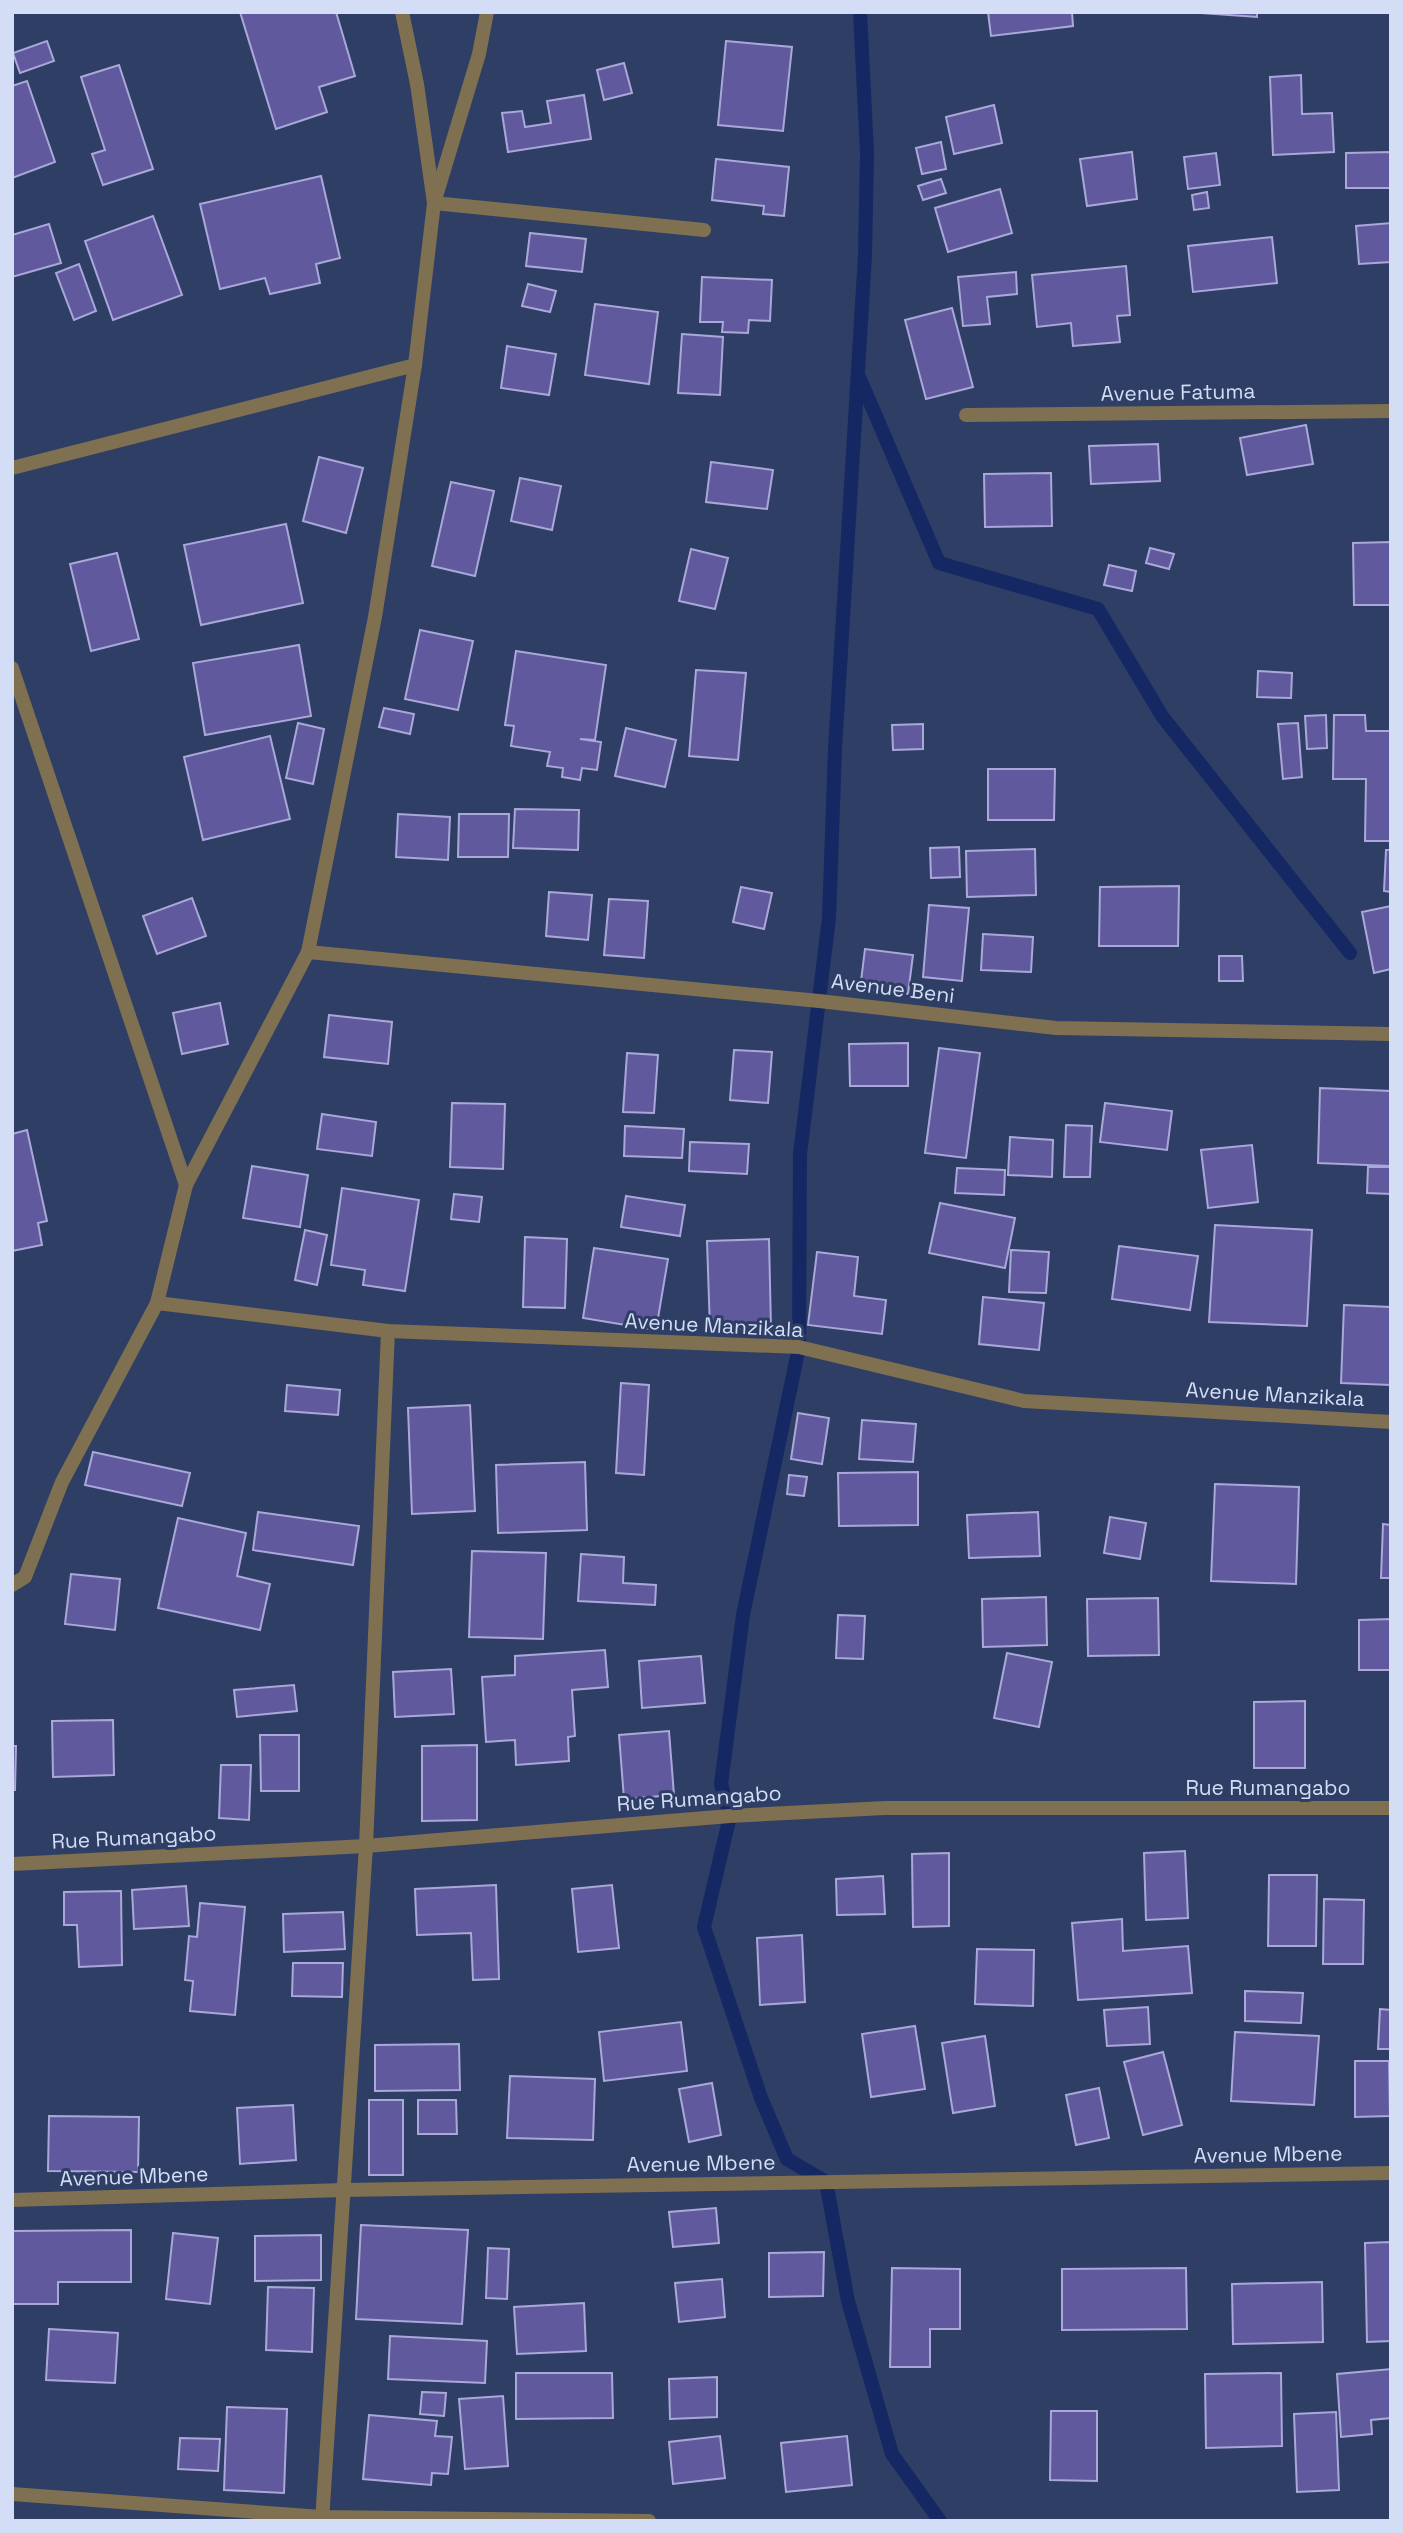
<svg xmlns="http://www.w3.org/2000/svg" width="1403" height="2533" viewBox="0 0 1403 2533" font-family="'Space Grotesk',sans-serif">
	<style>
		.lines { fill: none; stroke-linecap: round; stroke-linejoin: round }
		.stream { stroke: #152863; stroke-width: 14 }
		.building { fill: #60599e; stroke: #aaa8d8; stroke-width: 2 }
		.street { stroke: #7e7051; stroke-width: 14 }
		.labels { text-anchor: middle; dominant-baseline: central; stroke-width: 6; stroke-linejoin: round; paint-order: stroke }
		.street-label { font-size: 21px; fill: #d3def6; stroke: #2e3e64 }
	</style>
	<rect width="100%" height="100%" fill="#2e3e64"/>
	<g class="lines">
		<g class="stream">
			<polyline points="860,12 867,153 865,255 835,749 829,918 800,1154 799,1347 743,1615 721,1784 730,1816 704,1927 761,2098 787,2159 826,2182 848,2301 892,2454 940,2521"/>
			<polyline points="860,379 939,563 1098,609 1162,716 1350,953"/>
		</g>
	</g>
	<g class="building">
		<polygon points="240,12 336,12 355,76 319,87 327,112 276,129"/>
		<polygon points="988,12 1072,12 1073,26 991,36"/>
		<polygon points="1186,12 1257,12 1257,17"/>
		<polygon points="47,41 54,61 20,73 13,53"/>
		<polygon points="726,41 792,47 783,131 718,125"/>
		<polygon points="624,63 632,93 604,100 597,70"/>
		<polygon points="119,65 153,169 103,185 92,154 105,150 81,77"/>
		<polygon points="1301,75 1302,114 1332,113 1334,152 1273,155 1270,77"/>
		<polygon points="27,81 55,162 12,178 12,86"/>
		<polygon points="584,95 591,139 508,152 502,113 522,111 525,127 551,123 547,101"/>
		<polygon points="994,105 1002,143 954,154 946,117"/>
		<polygon points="941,142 946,169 922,174 916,148"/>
		<polygon points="1132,152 1137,199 1087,206 1080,159"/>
		<polygon points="1391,152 1391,188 1346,188 1346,153"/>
		<polygon points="1216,153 1220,185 1188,189 1184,157"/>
		<polygon points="716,159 789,167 784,216 763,214 764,206 712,200"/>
		<polygon points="321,176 340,258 316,264 320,283 270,294 265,278 220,289 200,204"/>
		<polygon points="941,179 946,193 923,200 918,186"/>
		<polygon points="1000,189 1012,233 948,252 935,208"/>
		<polygon points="1207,192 1209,208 1194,210 1192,195"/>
		<polygon points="153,216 182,295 113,320 85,241"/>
		<polygon points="1391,223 1391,262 1359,264 1356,226"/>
		<polygon points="49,224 61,263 12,277 12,235"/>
		<polygon points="530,233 586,239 582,272 526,266"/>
		<polygon points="1272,237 1277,283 1193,292 1188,246"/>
		<polygon points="79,264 96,311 74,320 56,273"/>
		<polygon points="1126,266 1130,315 1117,316 1120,342 1073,346 1071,323 1037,327 1032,275"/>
		<polygon points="1016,272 1017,294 987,297 990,324 963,326 958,277"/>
		<polygon points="702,277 772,280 770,321 749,320 748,333 722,332 723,322 700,322"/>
		<polygon points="528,284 556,291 550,312 522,306"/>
		<polygon points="595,304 658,312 649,384 585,375"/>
		<polygon points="952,308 973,387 926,399 905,320"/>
		<polygon points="682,334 723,337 720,395 678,393"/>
		<polygon points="507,346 556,354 549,395 501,388"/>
		<polygon points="1306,425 1313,464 1247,475 1240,438"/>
		<polygon points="1158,444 1160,481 1091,484 1089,446"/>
		<polygon points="319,457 363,468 346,533 303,521"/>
		<polygon points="711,462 773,470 767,509 706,502"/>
		<polygon points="1051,473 1052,526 985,527 984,474"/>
		<polygon points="520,478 561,486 552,530 511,521"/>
		<polygon points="451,482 494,491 475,576 432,566"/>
		<polygon points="286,524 303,603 201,625 184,545"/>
		<polygon points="1391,542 1391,605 1354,605 1353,543"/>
		<polygon points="1150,548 1174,554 1169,569 1146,563"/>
		<polygon points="691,549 728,558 715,609 679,601"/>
		<polygon points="117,553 139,639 91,651 70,564"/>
		<polygon points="1109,565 1136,571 1132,591 1104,585"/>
		<polygon points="420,630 473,641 458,710 405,699"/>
		<polygon points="299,645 311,716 205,735 193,663"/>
		<polygon points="516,651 606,665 595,740 580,739 601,742 597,770 582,768 580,780 562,777 563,768 547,766 550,752 511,746 514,726 505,725"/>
		<polygon points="696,670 746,673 738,760 689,756"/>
		<polygon points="1258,671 1292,673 1291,698 1257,697"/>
		<polygon points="384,708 414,714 410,734 379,727"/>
		<polygon points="1326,715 1327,748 1307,749 1305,716"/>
		<polygon points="1334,715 1365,715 1366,731 1391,731 1391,841 1365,841 1366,779 1333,779"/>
		<polygon points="298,723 324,729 313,784 286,778"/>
		<polygon points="1298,723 1302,777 1283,779 1278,724"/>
		<polygon points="923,724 923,749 893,750 892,725"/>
		<polygon points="626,728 676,740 665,787 615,776"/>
		<polygon points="270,736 290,819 203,840 184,757"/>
		<polygon points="988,769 1055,769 1054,820 988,820"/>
		<polygon points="515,809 579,810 578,850 513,848"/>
		<polygon points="398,814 450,817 448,860 396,857"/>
		<polygon points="459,814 509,814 508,857 458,857"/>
		<polygon points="959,847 960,877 931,878 930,848"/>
		<polygon points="1035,849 1036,895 967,897 966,851"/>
		<polygon points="1386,850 1391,850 1391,892 1384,891"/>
		<polygon points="1179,886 1178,946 1099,946 1100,887"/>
		<polygon points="741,887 772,893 764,929 733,922"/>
		<polygon points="549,892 592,895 588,940 546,936"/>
		<polygon points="192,898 206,936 157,954 143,916"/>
		<polygon points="609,899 648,901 644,958 604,955"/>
		<polygon points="929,905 969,908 962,981 923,977"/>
		<polygon points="1391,906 1391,969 1374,973 1362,912"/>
		<polygon points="983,934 1033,937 1031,972 981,970"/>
		<polygon points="865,949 913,955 908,994 860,989"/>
		<polygon points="1219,956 1242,956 1243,981 1219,981"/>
		<polygon points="220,1003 228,1044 182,1054 173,1013"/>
		<polygon points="329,1015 392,1022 388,1064 324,1057"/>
		<polygon points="908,1043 908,1086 850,1086 849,1044"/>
		<polygon points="939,1048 980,1053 966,1158 925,1153"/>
		<polygon points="734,1050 772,1052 768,1103 730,1100"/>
		<polygon points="627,1053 658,1055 654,1113 623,1112"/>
		<polygon points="1320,1088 1391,1091 1391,1166 1318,1163"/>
		<polygon points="452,1103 505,1104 503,1169 450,1167"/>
		<polygon points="1105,1103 1172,1111 1167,1150 1100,1142"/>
		<polygon points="322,1114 376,1122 372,1156 317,1149"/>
		<polygon points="1066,1125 1092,1126 1090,1177 1064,1177"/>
		<polygon points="625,1126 684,1129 682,1158 624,1156"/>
		<polygon points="27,1130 47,1221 38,1223 42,1245 12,1251 12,1134"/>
		<polygon points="1010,1137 1053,1140 1052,1177 1008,1175"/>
		<polygon points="690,1142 749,1144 747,1174 689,1171"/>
		<polygon points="1252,1145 1258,1202 1208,1208 1201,1150"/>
		<polygon points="252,1166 308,1175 300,1227 243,1218"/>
		<polygon points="1368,1167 1391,1167 1391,1194 1367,1193"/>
		<polygon points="957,1168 1005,1170 1004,1195 955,1193"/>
		<polygon points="342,1188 419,1200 405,1291 363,1285 365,1270 331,1265"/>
		<polygon points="454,1194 482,1197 479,1222 451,1219"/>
		<polygon points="626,1196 685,1205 680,1236 621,1227"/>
		<polygon points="940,1203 1015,1218 1005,1268 929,1253"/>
		<polygon points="1215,1225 1312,1230 1307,1326 1209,1322"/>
		<polygon points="305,1230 327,1235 317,1285 295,1280"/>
		<polygon points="525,1237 567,1239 565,1308 523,1307"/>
		<polygon points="769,1239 771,1328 710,1330 707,1241"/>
		<polygon points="1119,1246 1198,1256 1190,1310 1112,1299"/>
		<polygon points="594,1248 668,1259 656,1330 583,1318"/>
		<polygon points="1011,1250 1049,1252 1046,1293 1009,1292"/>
		<polygon points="817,1252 858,1257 854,1296 886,1300 882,1334 808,1325"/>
		<polygon points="983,1297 1044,1303 1039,1350 979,1344"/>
		<polygon points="1344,1305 1391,1307 1391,1385 1341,1383"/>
		<polygon points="621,1383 649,1385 644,1475 616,1473"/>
		<polygon points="287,1385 340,1390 338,1415 285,1411"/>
		<polygon points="470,1405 475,1511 412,1514 408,1408"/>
		<polygon points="798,1413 829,1418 822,1464 791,1459"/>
		<polygon points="862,1420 916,1424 913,1462 859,1459"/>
		<polygon points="93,1452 190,1473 182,1506 85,1485"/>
		<polygon points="585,1462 587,1530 498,1533 496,1465"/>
		<polygon points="918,1472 918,1525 839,1526 838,1473"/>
		<polygon points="789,1475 807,1477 804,1496 787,1494"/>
		<polygon points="1215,1484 1299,1487 1296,1584 1211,1581"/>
		<polygon points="258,1512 359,1526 353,1565 253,1550"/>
		<polygon points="1038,1512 1040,1556 969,1558 967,1515"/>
		<polygon points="1110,1517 1146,1523 1140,1559 1104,1553"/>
		<polygon points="178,1518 246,1533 237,1576 270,1584 260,1630 158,1608"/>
		<polygon points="1383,1524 1391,1525 1391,1578 1381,1578"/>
		<polygon points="472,1551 546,1553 543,1639 469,1637"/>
		<polygon points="581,1554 624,1557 623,1583 656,1585 655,1605 578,1601"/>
		<polygon points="71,1574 120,1579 115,1630 65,1624"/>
		<polygon points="1046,1597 1047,1645 983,1647 982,1599"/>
		<polygon points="1158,1598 1159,1655 1088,1656 1087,1599"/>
		<polygon points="838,1615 865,1616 863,1659 836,1658"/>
		<polygon points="1391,1619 1391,1670 1359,1670 1359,1620"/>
		<polygon points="605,1650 608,1687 572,1690 575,1736 568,1737 569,1761 516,1765 515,1740 486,1742 482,1677 515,1675 515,1656"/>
		<polygon points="1007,1653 1052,1662 1039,1727 994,1718"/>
		<polygon points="701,1656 705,1703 642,1708 639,1661"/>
		<polygon points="451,1669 454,1714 395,1717 393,1672"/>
		<polygon points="294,1685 297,1711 237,1717 234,1690"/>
		<polygon points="1305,1701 1305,1768 1254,1768 1254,1702"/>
		<polygon points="113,1720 114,1775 53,1777 52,1721"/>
		<polygon points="669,1731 674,1795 624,1799 619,1735"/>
		<polygon points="260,1735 299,1735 299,1791 261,1791"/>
		<polygon points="477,1745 477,1820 422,1821 422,1746"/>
		<polygon points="12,1746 16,1746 15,1790 12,1790"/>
		<polygon points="221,1765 251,1765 249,1820 219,1818"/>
		<polygon points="1185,1851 1188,1918 1146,1920 1144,1853"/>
		<polygon points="949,1853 949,1926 913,1927 912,1854"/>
		<polygon points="1269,1875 1317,1875 1316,1946 1268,1946"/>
		<polygon points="883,1876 885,1914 837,1915 836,1879"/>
		<polygon points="496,1885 499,1979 473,1980 471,1933 417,1935 415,1889"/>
		<polygon points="612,1885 619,1948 578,1952 572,1889"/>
		<polygon points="186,1886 189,1926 134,1929 132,1890"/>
		<polygon points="121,1891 122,1965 79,1967 77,1925 64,1925 64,1892"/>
		<polygon points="1324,1899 1364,1900 1363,1964 1323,1964"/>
		<polygon points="200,1903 245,1907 235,2015 190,2011 193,1981 185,1980 189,1936 197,1937"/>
		<polygon points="343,1912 345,1949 284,1952 283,1914"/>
		<polygon points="1122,1919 1123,1951 1188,1946 1192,1993 1078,2000 1072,1923"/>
		<polygon points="802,1935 805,2002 760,2005 757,1938"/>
		<polygon points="977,1949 1034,1950 1033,2006 975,2004"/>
		<polygon points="293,1963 343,1963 342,1997 292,1996"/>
		<polygon points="1245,1991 1303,1993 1301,2023 1245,2021"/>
		<polygon points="1148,2007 1150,2044 1107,2046 1104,2010"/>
		<polygon points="1380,2009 1391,2010 1391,2049 1378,2049"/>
		<polygon points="681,2022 687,2071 604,2081 599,2032"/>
		<polygon points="915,2026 925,2089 871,2097 862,2034"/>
		<polygon points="1235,2032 1319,2036 1314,2105 1231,2101"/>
		<polygon points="985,2036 995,2106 953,2113 942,2043"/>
		<polygon points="459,2044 460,2090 375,2091 375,2045"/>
		<polygon points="1163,2052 1182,2125 1143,2135 1124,2062"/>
		<polygon points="1355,2061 1389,2061 1390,2116 1355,2117"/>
		<polygon points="510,2076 595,2079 593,2140 507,2138"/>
		<polygon points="712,2083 721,2135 689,2142 679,2089"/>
		<polygon points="1099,2088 1109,2138 1076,2145 1066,2095"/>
		<rect x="369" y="2100" width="34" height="75"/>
		<polygon points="418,2100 456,2100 457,2134 418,2134"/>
		<polygon points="293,2105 296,2160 240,2164 237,2108"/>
		<polygon points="49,2116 139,2117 138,2172 48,2171"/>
		<polygon points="716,2208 719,2243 673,2247 669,2212"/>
		<polygon points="361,2225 468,2230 462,2324 356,2319"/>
		<polygon points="131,2230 131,2282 58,2282 58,2304 12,2304 12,2231"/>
		<polygon points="173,2233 218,2238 210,2304 166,2299"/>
		<polygon points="321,2235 321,2280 255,2281 255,2236"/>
		<polygon points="1391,2242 1391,2341 1367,2342 1365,2243"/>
		<polygon points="488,2248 509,2249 507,2299 486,2298"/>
		<polygon points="824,2252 823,2296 769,2297 769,2253"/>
		<polygon points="892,2268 960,2269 960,2329 930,2329 930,2367 890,2367"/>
		<polygon points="1186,2268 1187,2329 1062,2330 1062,2269"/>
		<polygon points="722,2279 725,2317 679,2322 675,2283"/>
		<polygon points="1322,2282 1323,2342 1233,2344 1232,2284"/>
		<polygon points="268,2287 314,2288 312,2352 266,2350"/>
		<polygon points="584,2303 586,2351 517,2354 514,2307"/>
		<polygon points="49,2329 118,2333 115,2383 46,2380"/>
		<polygon points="390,2336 487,2341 485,2383 388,2379"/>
		<polygon points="1391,2369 1391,2418 1371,2420 1372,2434 1341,2437 1337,2374"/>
		<polygon points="516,2373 612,2373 613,2418 516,2419"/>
		<polygon points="1281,2373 1282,2446 1206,2448 1205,2374"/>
		<polygon points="717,2377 717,2417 670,2419 669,2379"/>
		<polygon points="422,2392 446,2393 444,2416 420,2414"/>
		<polygon points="503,2396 508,2466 465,2469 459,2399"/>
		<polygon points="227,2407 287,2409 284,2493 224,2490"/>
		<polygon points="1051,2411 1097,2411 1097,2481 1050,2480"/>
		<polygon points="1336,2412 1339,2490 1297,2492 1294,2414"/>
		<polygon points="369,2415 437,2421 435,2436 452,2437 448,2474 432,2473 431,2485 363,2479"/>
		<polygon points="720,2436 725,2478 673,2484 669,2442"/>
		<polygon points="847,2436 852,2485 786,2492 781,2443"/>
		<polygon points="180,2438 220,2439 218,2471 178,2469"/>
	</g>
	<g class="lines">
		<g class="street">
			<polyline points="402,12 417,84 434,203 704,230"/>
			<polyline points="966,415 1391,411"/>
			<polyline points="12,468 415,365 434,203 479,54 487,12"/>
			<polyline points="12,668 186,1185"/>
			<polyline points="308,952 819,1001 1056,1028 1391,1034"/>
			<polyline points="157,1303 388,1331 799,1347 1024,1401 1391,1422"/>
			<polyline points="12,1585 25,1577 62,1482 157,1303 186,1185 308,952 375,617 415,365"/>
			<polyline points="12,1864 366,1846 730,1816 885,1808 1391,1808"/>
			<polyline points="12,2200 344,2190 1391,2173"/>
			<polyline points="12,2494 322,2517 649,2521"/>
			<polyline points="322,2521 366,1846 388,1331"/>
		</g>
	</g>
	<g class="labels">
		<g class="street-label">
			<text transform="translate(1178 392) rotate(-1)">Avenue Fatuma</text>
			<text transform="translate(893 988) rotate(7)">Avenue Beni</text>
			<text transform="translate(714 1325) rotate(3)">Avenue Manzikala</text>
			<text transform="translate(1275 1394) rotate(3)">Avenue Manzikala</text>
			<text x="1268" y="1787">Rue Rumangabo</text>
			<text transform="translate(699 1798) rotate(-4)">Rue Rumangabo</text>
			<text transform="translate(134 1837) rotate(-3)">Rue Rumangabo</text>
			<text transform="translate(1268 2154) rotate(-1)">Avenue Mbene</text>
			<text transform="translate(701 2163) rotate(-1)">Avenue Mbene</text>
			<text transform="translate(134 2176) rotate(-2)">Avenue Mbene</text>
		</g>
	</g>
	<rect width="1403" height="2533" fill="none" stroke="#d3def6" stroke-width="28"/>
</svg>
